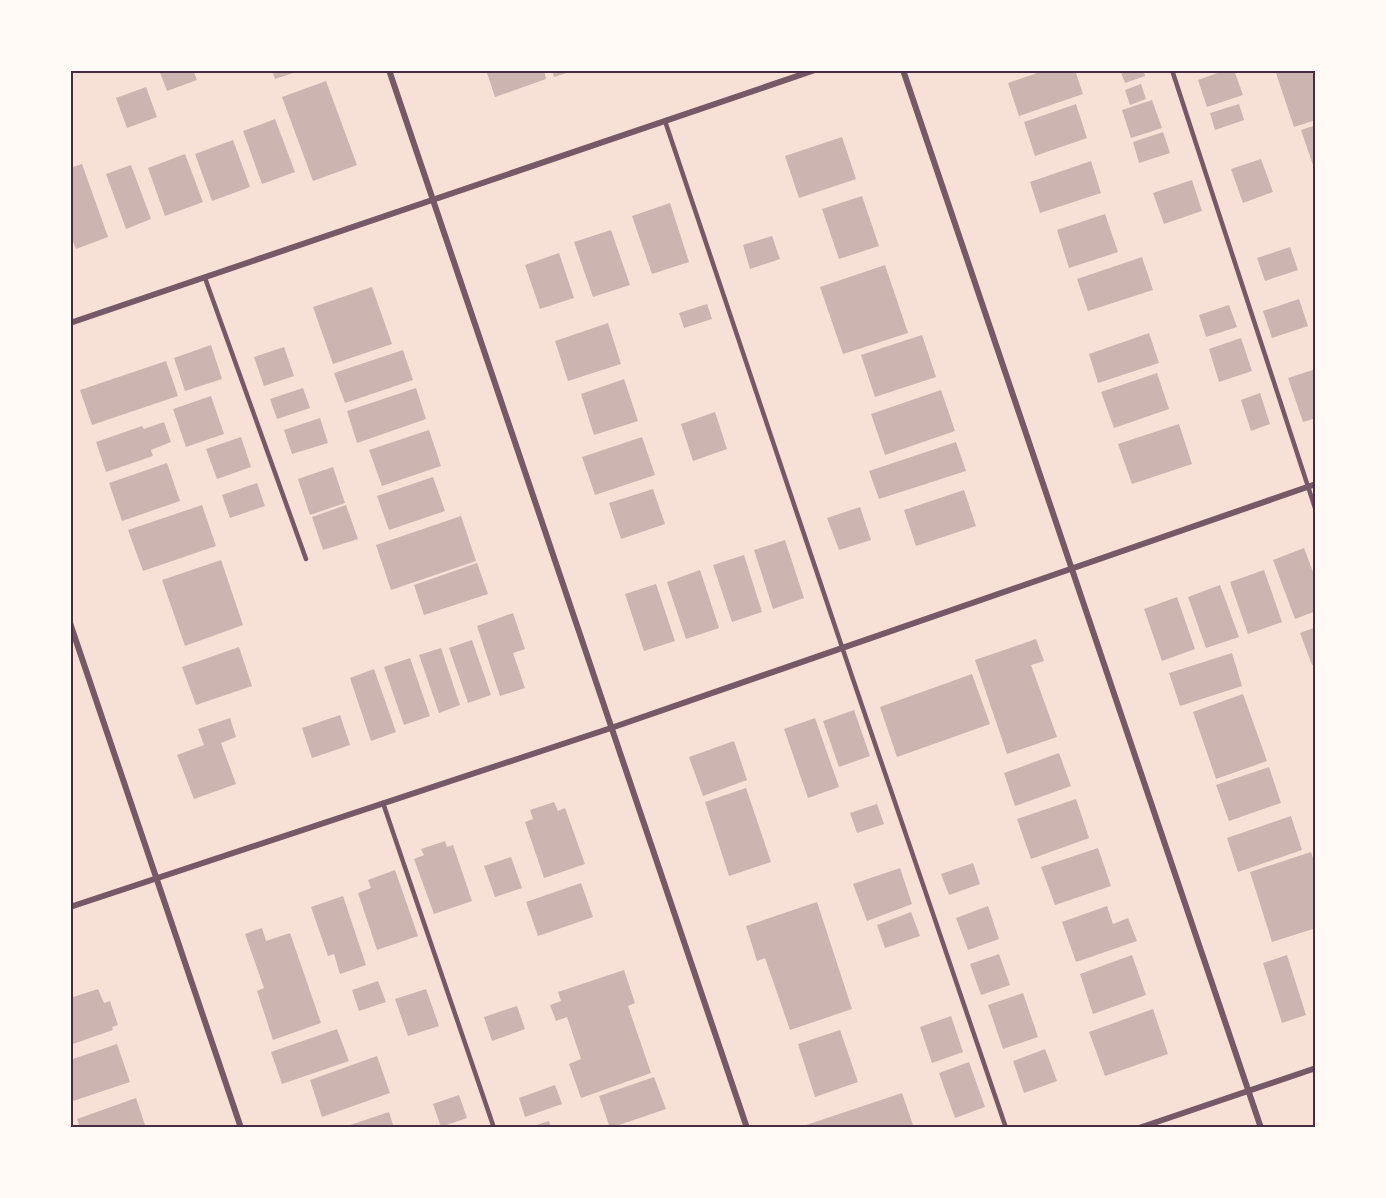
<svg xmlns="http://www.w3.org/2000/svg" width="1386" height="1198" viewBox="0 0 1386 1198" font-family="'Public Sans',sans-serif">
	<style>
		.building { fill: #ccb4b1 }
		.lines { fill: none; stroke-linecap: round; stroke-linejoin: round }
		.service { stroke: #755966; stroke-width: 4.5 }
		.minor { stroke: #755966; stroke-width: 6 }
		.neatline { fill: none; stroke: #4a2c40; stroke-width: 2 }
	</style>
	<rect width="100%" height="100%" fill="#f7e1d7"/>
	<g class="building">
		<polygon points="159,70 193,70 197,80 167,91"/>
		<polygon points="272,70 299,70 299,71 275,79"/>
		<polygon points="486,70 544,70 546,79 495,97"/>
		<polygon points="552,70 572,70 573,71 554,77"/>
		<polygon points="1046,70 1075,70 1083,94 1019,116 1008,83"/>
		<polygon points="1120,70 1143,70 1145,76 1125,83"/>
		<polygon points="1226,70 1234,70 1243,95 1207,107 1198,80"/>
		<polygon points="1275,70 1316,70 1316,120 1294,127"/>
		<polygon points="326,81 357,165 313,181 282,97"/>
		<polygon points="1141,84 1146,99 1130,105 1125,90"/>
		<polygon points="146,87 157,117 127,128 116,98"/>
		<polygon points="1152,100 1162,128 1131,138 1122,110"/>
		<polygon points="1076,104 1087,138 1035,156 1024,122"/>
		<polygon points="1239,104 1244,120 1215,130 1210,113"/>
		<polygon points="275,119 295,172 262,184 243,131"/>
		<polygon points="1316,125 1316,165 1313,165 1301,130"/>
		<polygon points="1163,132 1170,153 1139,163 1133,142"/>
		<polygon points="842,137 856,179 799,198 785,156"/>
		<polygon points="233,140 250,187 212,201 195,154"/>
		<polygon points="185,154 203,202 165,216 148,168"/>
		<polygon points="1261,159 1273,192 1243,203 1231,169"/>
		<polygon points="1091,161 1101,193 1040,213 1030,182"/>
		<polygon points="82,164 108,237 76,249 70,234 70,168"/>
		<polygon points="131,165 151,219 126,229 106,174"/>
		<polygon points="1192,180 1202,211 1164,224 1153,193"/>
		<polygon points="862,196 879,246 839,259 822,209"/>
		<polygon points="670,203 689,262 652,274 632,216"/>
		<polygon points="1105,214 1118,252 1069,268 1057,230"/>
		<polygon points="611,230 630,285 593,297 574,242"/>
		<polygon points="772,236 780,259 750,269 743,245"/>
		<polygon points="1290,247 1298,270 1265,281 1257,258"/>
		<polygon points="559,253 574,298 540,309 525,265"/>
		<polygon points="1142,257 1153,290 1088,311 1077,279"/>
		<polygon points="885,265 908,333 843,354 820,287"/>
		<polygon points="372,287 392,344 333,364 313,307"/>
		<polygon points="1299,299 1308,326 1272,338 1263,311"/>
		<polygon points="707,304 712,319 684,328 679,313"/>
		<polygon points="1229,305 1237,327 1206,337 1199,315"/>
		<polygon points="608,323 621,364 568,381 555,341"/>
		<polygon points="1149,333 1159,363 1098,383 1089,354"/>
		<polygon points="922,335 936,377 875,397 861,355"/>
		<polygon points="1241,338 1252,371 1219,382 1209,349"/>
		<polygon points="211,345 222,379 185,391 174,358"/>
		<polygon points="284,347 294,376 264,386 254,357"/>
		<polygon points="403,350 413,380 345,403 334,373"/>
		<polygon points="166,361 178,396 92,425 80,390"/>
		<polygon points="1316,369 1316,418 1303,422 1288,378"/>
		<polygon points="1157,373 1169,409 1114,428 1101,392"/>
		<polygon points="624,379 638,421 594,435 581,394"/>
		<polygon points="303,388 310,408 277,419 270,399"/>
		<polygon points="416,388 426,419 357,443 347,411"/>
		<polygon points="941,390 955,431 885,455 871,414"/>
		<polygon points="1260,393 1270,424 1251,431 1241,400"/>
		<polygon points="211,396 224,434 186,447 173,409"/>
		<polygon points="715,412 727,449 693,461 681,424"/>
		<polygon points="320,418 328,443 292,454 284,430"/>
		<polygon points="164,422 171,442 151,450 153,456 106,472 96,442 142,426 144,429"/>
		<polygon points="1179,424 1192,464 1132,484 1118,444"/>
		<polygon points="429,430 441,466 382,486 369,450"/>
		<polygon points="241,437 251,467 217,479 206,449"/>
		<polygon points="642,437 655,475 595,495 582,457"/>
		<polygon points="956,442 966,471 879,499 869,471"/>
		<polygon points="167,463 180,501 122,521 109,483"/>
		<polygon points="333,467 345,503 310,515 298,479"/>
		<polygon points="433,477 445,511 389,530 377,496"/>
		<polygon points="257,483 265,506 230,518 222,495"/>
		<polygon points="653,489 665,524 621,539 609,503"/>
		<polygon points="964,490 976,526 916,546 904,510"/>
		<polygon points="202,505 216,546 143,571 128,530"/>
		<polygon points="346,505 358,539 323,550 312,517"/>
		<polygon points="860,507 871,540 839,550 827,518"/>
		<polygon points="461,516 476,561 391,590 376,545"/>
		<polygon points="785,540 804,598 773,609 754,550"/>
		<polygon points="1304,548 1316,580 1316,611 1295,619 1273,560"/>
		<polygon points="744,555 762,612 732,622 713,565"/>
		<polygon points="221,560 243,625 185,646 162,580"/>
		<polygon points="477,563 488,594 424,615 414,585"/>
		<polygon points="700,570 719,628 686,639 667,582"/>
		<polygon points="1264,570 1282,622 1248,634 1230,582"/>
		<polygon points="656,584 675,641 644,651 625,594"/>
		<polygon points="1220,585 1239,637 1206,648 1188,597"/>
		<polygon points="1177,597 1195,649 1162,661 1144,609"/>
		<polygon points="513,613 525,649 513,653 525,688 500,696 477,626"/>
		<polygon points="1316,627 1316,664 1312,665 1300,633"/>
		<polygon points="1036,639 1044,661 1031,665 1057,737 1007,754 975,660"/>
		<polygon points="472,640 491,695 468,703 449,648"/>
		<polygon points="239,647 252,686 196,705 182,667"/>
		<polygon points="441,648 460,705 439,713 419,655"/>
		<polygon points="1232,653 1242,686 1180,706 1169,673"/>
		<polygon points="410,658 430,716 404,725 384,667"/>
		<polygon points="374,669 396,732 371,741 350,678"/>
		<polygon points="972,674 990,724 897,757 880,707"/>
		<polygon points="1243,694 1267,761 1216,779 1193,712"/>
		<polygon points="854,710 870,756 839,767 823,721"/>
		<polygon points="340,715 350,745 312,758 302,728"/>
		<polygon points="230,718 236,737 221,743 236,784 194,799 177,755 204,745 198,729"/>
		<polygon points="815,718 839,787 808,798 784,729"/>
		<polygon points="734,741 747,780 703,796 689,757"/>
		<polygon points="1059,753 1071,786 1015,806 1004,773"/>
		<polygon points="1269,767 1281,803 1229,821 1216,785"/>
		<polygon points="746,788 771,862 729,876 705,802"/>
		<polygon points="1076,799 1089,838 1031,859 1017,819"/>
		<polygon points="554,802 558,811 565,808 585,864 544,878 525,822 533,819 530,810"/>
		<polygon points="877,804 884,824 857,833 850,813"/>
		<polygon points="1291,816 1302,850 1238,872 1227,838"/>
		<polygon points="445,841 447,847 453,845 472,901 434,914 414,859 424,855 421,849"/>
		<polygon points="1098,848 1111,886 1055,905 1041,867"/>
		<polygon points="1311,852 1316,867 1316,928 1272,942 1250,872"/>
		<polygon points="511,857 522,888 495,897 484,866"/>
		<polygon points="973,863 980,884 949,895 941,874"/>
		<polygon points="900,868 912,904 867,921 853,884"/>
		<polygon points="395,870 418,936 377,950 358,893 371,888 368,880"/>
		<polygon points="581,883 593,917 538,936 526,902"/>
		<polygon points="343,896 366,965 340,974 334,954 328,956 311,907"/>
		<polygon points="817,902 852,1009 790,1030 765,958 757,961 746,926"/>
		<polygon points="988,906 999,939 968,950 956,918"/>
		<polygon points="1107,906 1113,924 1128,918 1137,941 1076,962 1062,922"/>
		<polygon points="911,912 920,936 885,948 877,925"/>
		<polygon points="262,928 266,941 290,933 321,1023 273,1040 257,991 264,988 245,934"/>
		<polygon points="999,954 1010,985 981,995 970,964"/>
		<polygon points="1132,955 1146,995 1093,1014 1080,974"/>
		<polygon points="1287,955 1306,1015 1282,1023 1263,963"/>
		<polygon points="624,970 635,1003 628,1006 651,1073 581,1098 569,1064 581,1059 567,1017 556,1021 550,1005 561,1001 558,992"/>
		<polygon points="378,981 386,1002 359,1011 352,990"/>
		<polygon points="98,989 104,1003 110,1001 118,1025 112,1027 113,1030 70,1045 70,998"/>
		<polygon points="426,989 439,1026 408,1036 395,999"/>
		<polygon points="1023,993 1038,1037 1003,1049 988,1005"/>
		<polygon points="517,1006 525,1029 492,1041 484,1017"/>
		<polygon points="1153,1009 1168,1054 1105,1076 1089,1032"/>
		<polygon points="951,1016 963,1052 932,1063 920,1027"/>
		<polygon points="337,1029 349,1061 282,1084 271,1052"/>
		<polygon points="840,1030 858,1082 815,1097 798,1044"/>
		<polygon points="117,1044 130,1082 73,1101 70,1094 70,1060"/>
		<polygon points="1045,1049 1057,1081 1024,1093 1013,1061"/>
		<polygon points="377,1056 390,1093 322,1117 310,1080"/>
		<polygon points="969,1062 985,1107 955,1118 939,1073"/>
		<polygon points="654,1077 666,1109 610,1128 599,1096"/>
		<polygon points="555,1085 562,1104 525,1117 519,1098"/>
		<polygon points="902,1093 914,1128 807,1128 806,1125"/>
		<polygon points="459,1095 467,1118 441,1127 433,1104"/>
		<polygon points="136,1098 146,1128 80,1128 77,1119"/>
		<polygon points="389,1112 394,1128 345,1128 344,1127"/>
		<polygon points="549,1121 551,1128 530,1128 530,1127"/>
	</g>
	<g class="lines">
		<g class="service">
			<polyline points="1172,70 1316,511"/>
			<polyline points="665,121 842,647 1006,1128"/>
			<polyline points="205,278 306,559"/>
			<polyline points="383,803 494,1128"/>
		</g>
		<g class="minor">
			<polyline points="389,70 747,1128"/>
			<polyline points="903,70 1261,1128"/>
			<polyline points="70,323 815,70"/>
			<polyline points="70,623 241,1128"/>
			<polyline points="70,907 611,728 1316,484"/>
			<polyline points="1139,1128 1316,1068"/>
		</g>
	</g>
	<rect width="1386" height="1198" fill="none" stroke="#fffaf5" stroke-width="144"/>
	<rect x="72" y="72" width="1242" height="1054" class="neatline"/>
</svg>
